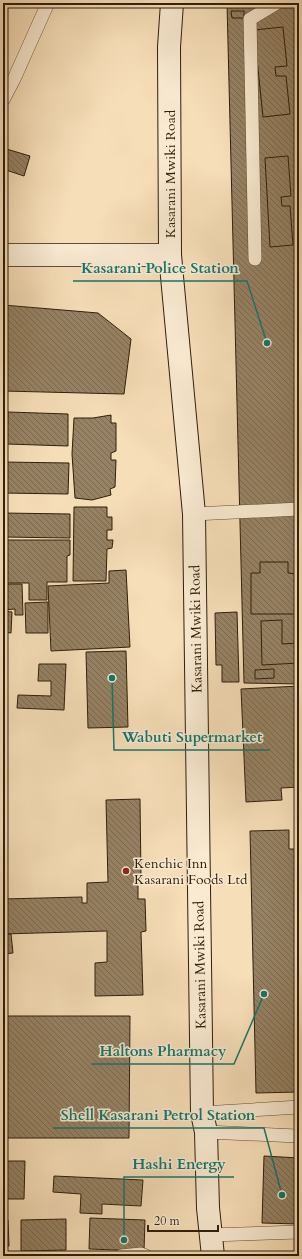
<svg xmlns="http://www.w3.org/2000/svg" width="302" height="1259" viewBox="0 0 302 1259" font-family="Cardo,serif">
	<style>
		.building { fill: url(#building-back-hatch); stroke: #2f1e0a }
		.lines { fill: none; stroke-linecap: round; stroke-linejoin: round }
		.lane-casing { stroke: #614e36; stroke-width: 14 }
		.street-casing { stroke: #614e36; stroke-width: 24 }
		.secondary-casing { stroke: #2f1e0a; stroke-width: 24 }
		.lane { stroke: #f9ead1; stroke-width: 13 }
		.street { stroke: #f9ead1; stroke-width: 22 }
		.secondary { stroke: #f9ead1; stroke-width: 22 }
		.poi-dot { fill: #8f2418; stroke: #f9ead1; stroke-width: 1.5 }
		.labels { text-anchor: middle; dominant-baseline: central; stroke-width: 3; stroke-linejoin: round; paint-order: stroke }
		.street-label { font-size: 14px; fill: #2f1e0a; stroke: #f9ead1 }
		.poi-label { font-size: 14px; fill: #2f1e0a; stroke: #f9ead1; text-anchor: start }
		.leader { fill: none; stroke: #0f766e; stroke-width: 1.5 }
		.callout-dot { fill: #0f766e; stroke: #f9ead1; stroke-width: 1.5 }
		.callout-label { font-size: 15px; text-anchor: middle; font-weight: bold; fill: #0f766e; stroke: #f9ead1; stroke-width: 3; stroke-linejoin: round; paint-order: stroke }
	</style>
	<defs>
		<pattern id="building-back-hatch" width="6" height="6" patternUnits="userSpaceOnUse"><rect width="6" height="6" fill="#968264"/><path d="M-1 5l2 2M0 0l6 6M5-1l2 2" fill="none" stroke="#7b6a51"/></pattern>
	</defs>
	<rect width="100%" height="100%" fill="#f6deb8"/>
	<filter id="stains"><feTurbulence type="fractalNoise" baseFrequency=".005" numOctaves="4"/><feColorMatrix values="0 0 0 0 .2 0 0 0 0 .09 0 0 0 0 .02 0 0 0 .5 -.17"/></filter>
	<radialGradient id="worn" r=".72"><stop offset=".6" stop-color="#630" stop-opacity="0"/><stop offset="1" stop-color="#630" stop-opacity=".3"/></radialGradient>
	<g class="building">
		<polygon points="227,3 299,3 299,684 244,683"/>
		<polygon points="231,11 244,11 244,18 232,18"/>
		<polygon points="283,27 287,66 275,67 276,76 286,76 290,114 263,117 254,30"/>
		<polygon points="3,148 30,156 24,176 3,169"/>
		<polygon points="288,156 291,196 281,197 282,206 290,206 293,245 270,247 265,158"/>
		<polygon points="3,305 98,313 131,339 124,394 3,391"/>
		<polygon points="8,412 68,414 68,446 7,444"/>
		<polygon points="111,415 111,423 116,423 116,451 111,453 111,460 116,460 115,487 110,489 111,495 92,500 75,498 72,454 74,418 93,418"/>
		<polygon points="3,462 69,463 68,494 3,493"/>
		<polygon points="74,507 107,507 107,517 112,517 112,530 107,530 107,540 113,540 112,548 107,549 106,581 73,581"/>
		<polygon points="3,513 70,514 70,538 3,537"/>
		<polygon points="3,540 70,540 70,555 67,556 67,582 47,582 47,600 29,600 29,583 3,583"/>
		<polygon points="260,562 288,562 288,573 299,574 299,614 251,614 251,573 260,573"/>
		<polygon points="126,570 130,647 51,651 48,586 109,583 109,571"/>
		<polygon points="3,584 22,584 23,615 15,615 15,609 3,610"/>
		<polygon points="48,602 48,633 26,633 25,603"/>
		<polygon points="3,611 12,612 11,633 3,632"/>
		<polygon points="237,612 239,682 222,682 222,665 216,665 215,613"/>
		<polygon points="282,620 282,644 298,643 299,663 262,665 261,621"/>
		<polygon points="126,651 128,727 88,728 86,652"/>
		<polygon points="39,664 66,664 64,710 17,708 18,695 51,696 51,681 38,681"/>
		<polygon points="274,669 274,678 255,679 255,670"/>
		<polygon points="299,686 299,787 281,788 282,800 246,802 241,689"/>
		<polygon points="140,799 141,879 138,879 138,899 145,899 146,931 141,932 143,995 95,996 95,963 107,962 107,931 3,934 3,899 82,897 82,903 87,903 87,883 108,882 106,800"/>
		<polygon points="289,830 289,849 299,849 299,1092 256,1093 250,831"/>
		<polygon points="11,934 13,953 3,954 3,935"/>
		<polygon points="3,1016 130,1016 129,1138 3,1138"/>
		<polygon points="264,1156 299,1158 299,1224 262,1223"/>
		<polygon points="3,1161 25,1161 24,1199 3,1199"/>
		<polygon points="54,1176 143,1180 141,1206 102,1204 102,1214 80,1213 81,1194 53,1192"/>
		<polygon points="90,1218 145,1220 144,1251 89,1249"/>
		<polygon points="66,1219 66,1250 21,1251 21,1220"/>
		<polygon points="3,1220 8,1220 9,1246 3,1246"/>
	</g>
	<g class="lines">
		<defs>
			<g id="lane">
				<polyline points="3,100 14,79 48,3"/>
				<polyline points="255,259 250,19 277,3"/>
				<polyline points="194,514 299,509"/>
				<polyline points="202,1113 299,1107"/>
				<polyline points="206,1132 297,1136 299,1137"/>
				<polyline points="211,1235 299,1232"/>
				<polyline points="121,1256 141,1254 146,1256"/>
			</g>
			<polyline id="street" points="3,255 170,255"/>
			<polyline id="secondary" points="172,3 169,47 170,255 194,514 202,1113 206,1132 208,1208 213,1256"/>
		</defs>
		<use href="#lane" class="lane-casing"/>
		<use href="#street" class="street-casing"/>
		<use href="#secondary" class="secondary-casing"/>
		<use href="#lane" class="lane"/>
		<use href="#street" class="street"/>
		<use href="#secondary" class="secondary"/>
	</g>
	<circle class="poi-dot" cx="126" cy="871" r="4"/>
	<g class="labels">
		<g class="street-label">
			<text transform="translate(170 174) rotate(-90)">Kasarani Mwiki Road</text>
			<text transform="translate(196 629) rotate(-91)">Kasarani Mwiki Road</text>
			<text transform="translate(200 965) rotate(-91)">Kasarani Mwiki Road</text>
		</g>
		<g class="poi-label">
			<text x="134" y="863">Kenchic Inn<tspan x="134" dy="16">Kasarani Foods Ltd</tspan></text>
		</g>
	</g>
	<path class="leader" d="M267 343L247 281H73M112 678L114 750H270M264 994L234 1064H91M282 1195L264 1128H53M124 1240L124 1177H234"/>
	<g class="callout-dot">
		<circle cx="267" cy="343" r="4"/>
		<circle cx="112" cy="678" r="4"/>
		<circle cx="264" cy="994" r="4"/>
		<circle cx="282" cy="1195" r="4"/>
		<circle cx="124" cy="1240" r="4"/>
	</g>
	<g class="callout-label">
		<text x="160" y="273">Kasarani Police Station</text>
		<text x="192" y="742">Wabuti Supermarket</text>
		<text x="163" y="1056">Haltons Pharmacy</text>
		<text x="158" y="1120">Shell Kasarani Petrol Station</text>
		<text x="179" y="1169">Hashi Energy</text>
	</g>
	<rect width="302" height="1259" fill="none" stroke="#f6deb8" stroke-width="16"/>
	<rect x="4" y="4" width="294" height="1251" fill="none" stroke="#2f1e0a" stroke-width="2"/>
	<rect x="8" y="8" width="286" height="1243" fill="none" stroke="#2f1e0a"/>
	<path d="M148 1225v6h70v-6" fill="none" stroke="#2f1e0a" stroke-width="2"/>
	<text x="154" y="1225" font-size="12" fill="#2f1e0a" stroke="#f9ead1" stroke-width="3" paint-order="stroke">20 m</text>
	<rect width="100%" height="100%" filter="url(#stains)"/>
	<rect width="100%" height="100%" fill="url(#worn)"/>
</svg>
